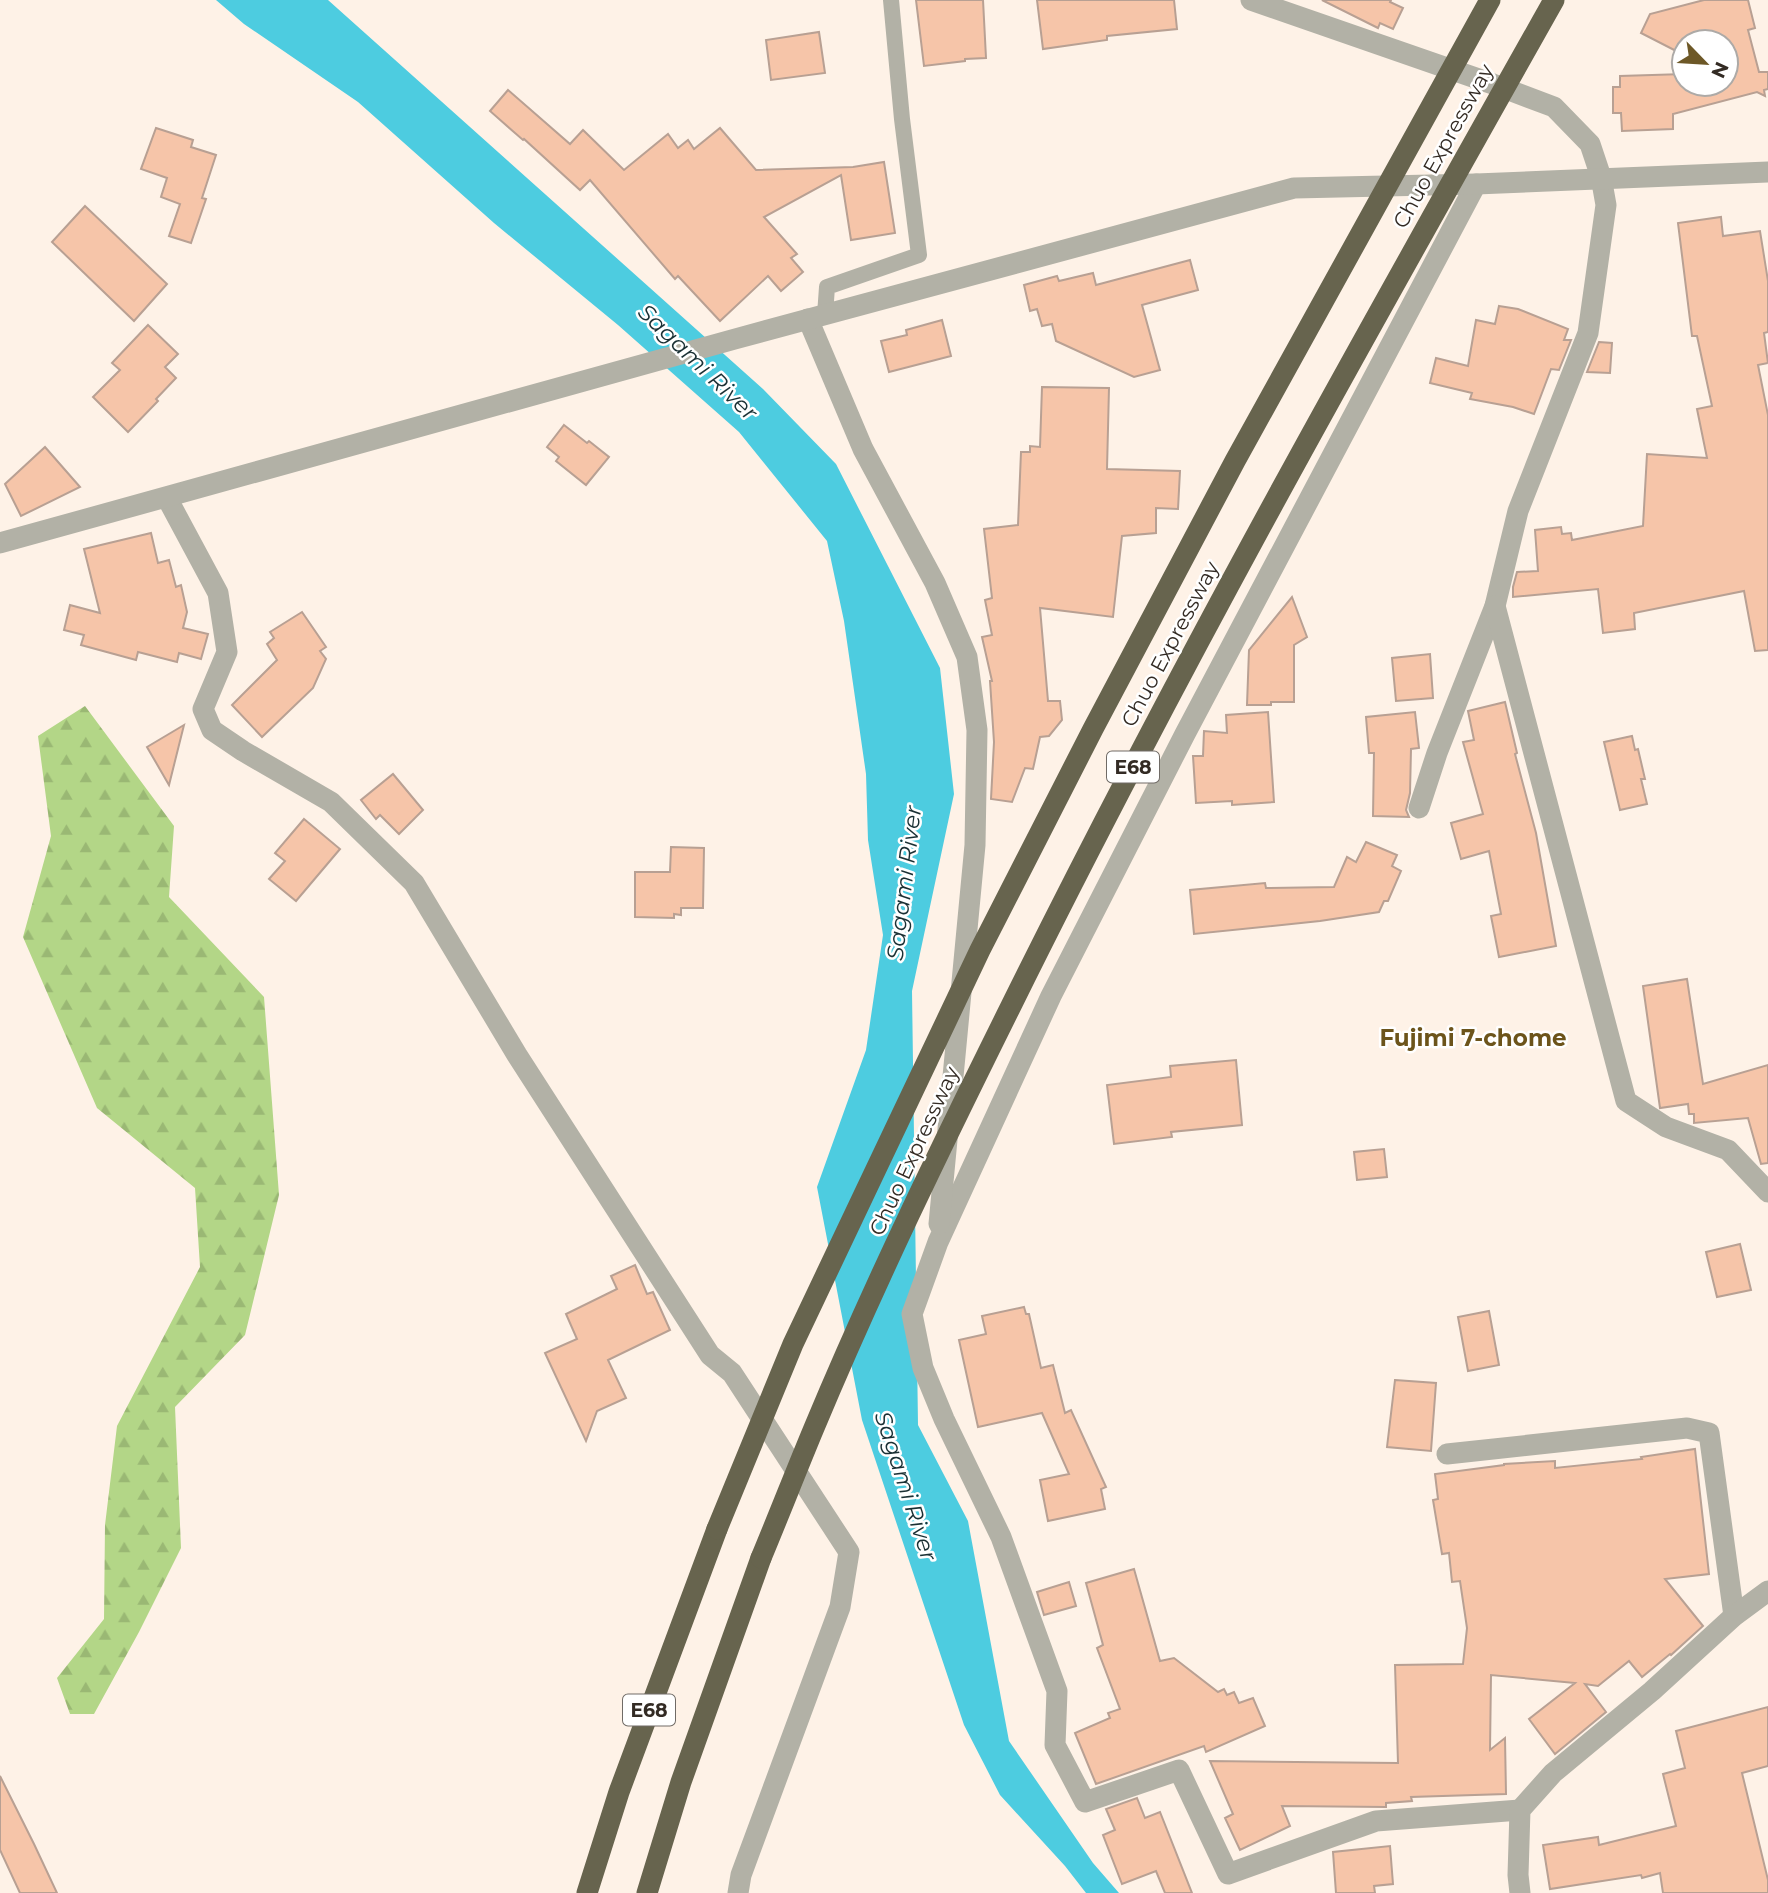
<svg xmlns="http://www.w3.org/2000/svg" width="1768" height="1893" viewBox="0 0 1768 1893" font-family="Montserrat,sans-serif">
	<style>
		.forest { fill: url(#forest-firs) }
		.water { fill: #4dcce0 }
		.building { fill: #f6c5a9; stroke: #b8a093; stroke-width: 2 }
		.lines { fill: none; stroke-linecap: round; stroke-linejoin: round }
		.service { stroke: #b2b1a6; stroke-width: 16 }
		.minor { stroke: #b2b1a6; stroke-width: 21 }
		.tertiary { stroke: #b2b1a6; stroke-width: 21 }
		.motorway { stroke: #67644e; stroke-width: 21 }
		.motorway-bridge { stroke: #67644e; stroke-width: 21 }
		.labels { text-anchor: middle; dominant-baseline: central; stroke-width: 5; stroke-linejoin: round; paint-order: stroke }
		.shield { fill: #fff; stroke: #706b66; stroke-width: 2 }
		.shield-label { font-size: 19px; font-weight: bold; fill: #332b24 }
		.street-label { font-size: 21px; fill: #332b24; stroke: #fff }
		.water-label { font-size: 23px; font-style: italic; fill: #1a3034; stroke: #fff }
		.neighbourhood-label { font-size: 23px; font-weight: bold; fill: #6c541b; stroke: #fff }
	</style>
	<defs>
		<pattern id="forest-firs" width="22" height="20" patternUnits="userSpaceOnUse" patternTransform="scale(1.75)"><rect width="22" height="20" fill="#b3d687"/><path d="M5 1l3.5 6h-7zM16 11l3.5 6h-7z" fill="#9ab874"/></pattern>
	</defs>
	<rect width="100%" height="100%" fill="#fef2e7"/>
	<polygon class="forest" points="85,706 174,826 169,897 264,997 279,1195 245,1335 175,1407 181,1548 139,1632 94,1714 70,1714 57,1678 104,1619 105,1525 117,1426 200,1267 195,1188 97,1108 23,937 51,836 38,736"/>
	<polygon class="water" points="216,0 328,0 763,389 836,464 940,668 954,794 912,991 918,1425 968,1521 1009,1741 1093,1863 1119,1893 1086,1893 1065,1866 1000,1795 964,1725 862,1420 817,1187 866,1050 883,935 868,840 866,774 844,621 827,541 739,432 618,325 494,223 358,102 244,24"/>
	<g class="building">
		<polygon points="916,0 983,0 986,58 965,59 965,61 924,66"/>
		<polygon points="1037,0 1174,0 1177,29 1107,36 1107,40 1043,49"/>
		<polygon points="1322,0 1391,0 1390,2 1403,8 1393,29 1380,23 1378,28"/>
		<polygon points="1704,0 1748,0 1755,28 1748,30 1759,72 1768,72 1768,89 1764,90 1765,96 1757,92 1673,114 1673,129 1622,131 1621,113 1613,113 1613,87 1620,87 1620,76 1684,74 1684,84 1726,84 1726,42 1684,42 1684,55 1641,33 1650,14"/>
		<polygon points="819,32 825,73 771,80 766,40"/>
		<polygon points="508,90 570,144 583,130 624,170 668,134 678,148 688,140 694,149 720,128 756,170 853,167 884,162 895,233 851,240 841,175 764,217 797,254 791,258 803,272 781,291 768,276 720,321 678,276 675,279 590,180 580,190 524,139 523,140 490,111"/>
		<polygon points="156,128 193,140 191,147 216,155 202,198 206,199 191,243 169,236 180,204 161,197 167,178 141,169"/>
		<polygon points="85,206 167,284 134,321 52,242"/>
		<polygon points="1721,217 1723,236 1760,231 1768,281 1768,332 1764,333 1768,363 1758,365 1768,415 1768,650 1755,651 1744,591 1634,613 1635,629 1603,633 1598,589 1513,597 1513,587 1517,572 1538,571 1535,530 1561,527 1562,534 1571,533 1572,540 1643,526 1647,454 1707,458 1697,409 1712,406 1697,336 1692,336 1678,223"/>
		<polygon points="1190,260 1198,290 1142,305 1160,370 1134,377 1056,341 1052,324 1042,326 1037,309 1030,311 1024,285 1057,276 1059,281 1093,273 1096,285"/>
		<polygon points="1499,306 1518,309 1568,329 1564,340 1571,340 1559,370 1551,369 1534,414 1513,407 1470,399 1472,393 1430,383 1436,358 1468,366 1476,320 1495,324"/>
		<polygon points="942,320 951,356 889,372 881,341 907,335 906,330"/>
		<polygon points="148,325 178,354 165,367 176,378 156,399 158,401 128,432 93,397 120,370 112,363"/>
		<polygon points="1599,342 1612,343 1610,373 1587,372"/>
		<polygon points="1042,387 1109,388 1107,469 1180,471 1178,509 1156,508 1156,533 1122,536 1113,617 1040,608 1048,701 1060,701 1062,720 1049,736 1040,737 1033,769 1025,768 1012,802 991,799 994,742 990,681 992,681 982,637 992,635 985,600 992,598 984,529 1018,525 1021,452 1030,452 1030,446 1040,447"/>
		<polygon points="564,425 587,443 589,441 609,457 586,485 556,461 559,457 547,447"/>
		<polygon points="45,447 80,487 21,516 5,484"/>
		<polygon points="151,533 158,563 169,560 176,587 181,585 187,612 183,628 208,634 201,659 179,653 177,662 138,652 136,660 81,645 84,635 64,630 70,605 100,613 84,549"/>
		<polygon points="1292,597 1307,637 1294,645 1294,702 1271,702 1271,705 1247,705 1249,650"/>
		<polygon points="302,612 326,647 320,651 326,659 313,688 262,737 232,705 277,660 267,644 274,638 270,632"/>
		<polygon points="1430,654 1433,698 1396,701 1392,658"/>
		<polygon points="1505,702 1517,753 1515,754 1536,833 1556,946 1499,957 1491,916 1501,914 1489,851 1461,859 1451,823 1483,814 1463,742 1474,740 1468,711"/>
		<polygon points="1268,712 1274,802 1232,805 1232,801 1196,803 1193,756 1203,756 1204,731 1227,733 1226,715"/>
		<polygon points="1415,712 1419,748 1411,749 1410,793 1406,810 1409,817 1373,816 1374,753 1369,753 1366,717"/>
		<polygon points="184,725 169,785 147,747"/>
		<polygon points="1632,736 1635,750 1638,749 1645,779 1641,779 1647,804 1620,810 1604,742"/>
		<polygon points="393,774 423,810 399,834 380,815 376,819 361,800"/>
		<polygon points="304,819 340,849 296,901 269,879 285,861 275,853"/>
		<polygon points="1366,842 1397,855 1392,866 1401,871 1388,901 1384,901 1379,912 1320,921 1194,934 1190,890 1265,883 1266,888 1334,887 1347,857 1356,862"/>
		<polygon points="671,847 704,848 703,908 681,908 681,915 674,914 674,918 635,917 635,872 670,872"/>
		<polygon points="1687,979 1703,1084 1768,1065 1768,1163 1761,1164 1748,1118 1694,1123 1694,1114 1689,1114 1688,1104 1660,1108 1643,986"/>
		<polygon points="1236,1060 1242,1125 1171,1132 1172,1137 1114,1144 1107,1085 1171,1077 1170,1066"/>
		<polygon points="1384,1149 1387,1177 1357,1180 1354,1152"/>
		<polygon points="1740,1244 1751,1290 1717,1297 1706,1252"/>
		<polygon points="635,1265 647,1294 653,1292 670,1330 608,1360 626,1398 597,1411 586,1441 545,1353 577,1339 566,1314 617,1289 611,1276"/>
		<polygon points="1024,1307 1026,1314 1029,1314 1041,1368 1053,1365 1065,1413 1071,1410 1106,1487 1101,1489 1105,1509 1048,1521 1040,1480 1069,1474 1042,1413 978,1427 959,1340 986,1334 982,1316"/>
		<polygon points="1489,1311 1499,1365 1468,1371 1458,1317"/>
		<polygon points="1395,1380 1436,1383 1431,1451 1387,1447"/>
		<polygon points="1695,1449 1709,1574 1665,1579 1703,1626 1671,1655 1670,1654 1642,1677 1629,1661 1598,1686 1585,1684 1606,1712 1555,1754 1529,1719 1575,1683 1491,1675 1490,1750 1505,1738 1506,1794 1411,1797 1412,1801 1386,1803 1386,1807 1282,1806 1290,1826 1240,1850 1225,1818 1233,1814 1210,1761 1398,1763 1395,1665 1463,1664 1467,1628 1460,1581 1452,1582 1449,1553 1442,1554 1433,1500 1438,1499 1435,1474 1504,1465 1504,1464 1555,1461 1555,1468 1642,1459 1641,1457"/>
		<polygon points="1134,1569 1160,1661 1174,1658 1218,1692 1224,1689 1227,1695 1234,1692 1239,1703 1253,1698 1265,1726 1206,1752 1204,1746 1096,1784 1075,1733 1110,1718 1108,1713 1120,1709 1097,1648 1103,1645 1086,1583"/>
		<polygon points="1069,1582 1076,1606 1044,1615 1037,1592"/>
		<polygon points="1768,1707 1768,1766 1742,1773 1768,1880 1768,1893 1663,1893 1660,1873 1642,1878 1641,1875 1550,1889 1543,1845 1598,1837 1599,1845 1676,1826 1663,1774 1685,1768 1676,1731"/>
		<polygon points="0,1776 34,1844 57,1893 20,1893 0,1850"/>
		<polygon points="1137,1798 1145,1818 1160,1812 1192,1893 1165,1893 1156,1871 1122,1884 1103,1835 1115,1830 1106,1809"/>
		<polygon points="1390,1846 1393,1884 1374,1886 1375,1893 1336,1893 1333,1852"/>
	</g>
	<g class="lines">
		<polyline class="service" points="825,315 827,287 919,255 902,119 891,0"/>
		<g class="minor">
			<polyline points="1251,0 1493,84 1554,107 1590,144 1601,177 1606,205 1588,333 1518,511 1495,606 1437,753 1419,808"/>
			<polyline points="1476,184 1185,734 1051,996 938,1242 912,1314 923,1368 944,1419 1001,1537 1057,1691 1055,1745 1085,1802 1179,1770 1228,1874 1376,1821 1520,1810"/>
			<polyline points="808,319 863,449 935,583 967,657 977,730 975,845 939,1224"/>
			<polyline points="167,498 218,593 227,652 203,709 212,730 243,751 331,802 414,883 517,1055 710,1355 732,1373 849,1552 840,1607 741,1875 738,1893"/>
			<polyline points="1495,606 1626,1101 1666,1127 1728,1150 1768,1192"/>
			<polyline points="1447,1454 1687,1428 1709,1433 1734,1616"/>
			<polyline points="1520,1893 1518,1875 1520,1810 1553,1773 1652,1691 1734,1616 1768,1591"/>
		</g>
		<polyline class="tertiary" points="0,543 735,339 1294,188 1476,184 1768,172"/>
		<g class="motorway">
			<polyline points="587,1893 619,1792 717,1529"/>
			<polyline points="647,1893 681,1782 761,1558"/>
		</g>
		<g class="motorway-bridge">
			<polyline points="717,1529 793,1344 980,950 1093,729 1235,461 1490,0"/>
			<path d="M 761,1558 C 779,1515 796,1471 814,1428 C 874,1284 942,1145 1011,1006 C 1180,664 1367,332 1554,0"/>
		</g>
	</g>
	<g class="labels">
		<g class="shield">
			<rect x="1107" y="751.5" width="52" height="31" rx="5"/>
			<rect x="623" y="1694.5" width="52" height="31" rx="5"/>
		</g>
		<g class="shield-label">
			<text x="1133" y="767">E68</text>
			<text x="649" y="1710">E68</text>
		</g>
		<g class="street-label">
			<text transform="translate(1443 146) rotate(-61)">Chuo Expressway</text>
			<text transform="translate(1170 644) rotate(-62)">Chuo Expressway</text>
			<text transform="translate(914 1151) rotate(-65)">Chuo Expressway</text>
		</g>
		<g class="water-label">
			<text transform="translate(698 362) rotate(44)">Sagami River</text>
			<text transform="translate(904 883) rotate(-83)">Sagami River</text>
			<text transform="translate(906 1486) rotate(72)">Sagami River</text>
		</g>
		<g class="neighbourhood-label">
			<text x="1473" y="1038">Fujimi 7-chome</text>
		</g>
	</g>
	<g transform="translate(1705 63) rotate(115)"><circle r="33" fill="#ffffff" stroke="#adaaa7" stroke-width="2"/>
	<path d="M0-5L12 26L0 18L-12 26Z" fill="#6d5827"/>
	<text y="-10" font-size="19" font-weight="bold" text-anchor="middle" fill="#332b24">N</text>
	</g>
</svg>
